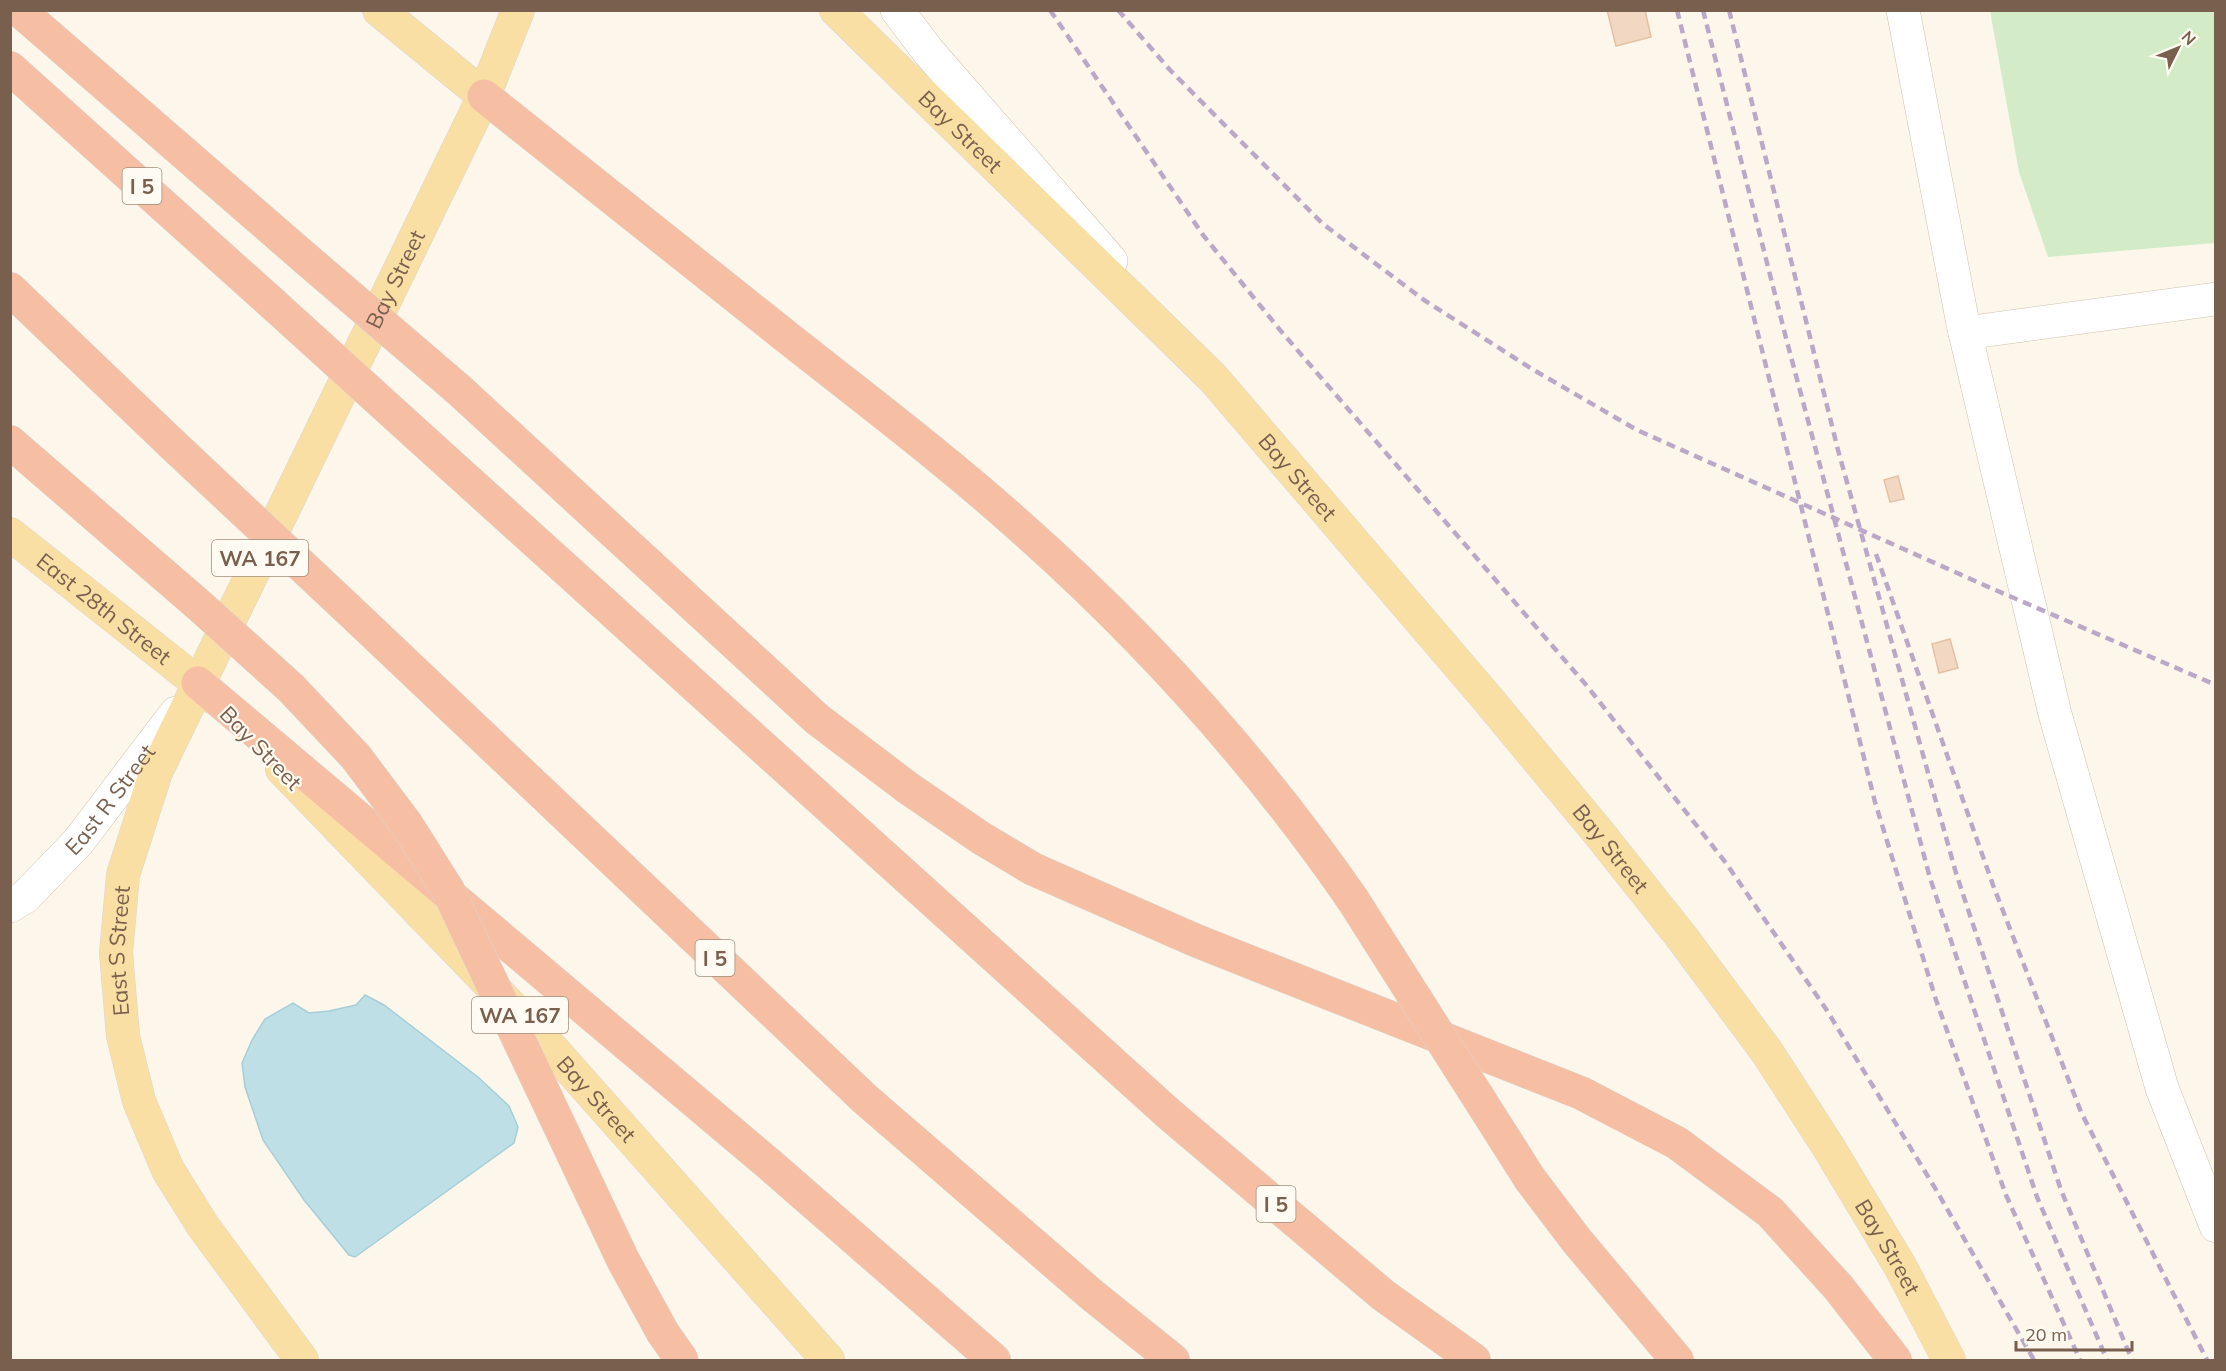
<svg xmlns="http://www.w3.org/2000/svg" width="2226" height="1371" viewBox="0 0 2226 1371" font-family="Mulish,sans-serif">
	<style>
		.green { fill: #d4ebc8 }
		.water { fill: #bfdfe7; stroke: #a5ced9; stroke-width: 1.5 }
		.building { fill: #f2d8c2; stroke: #e5c0a3; stroke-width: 1.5 }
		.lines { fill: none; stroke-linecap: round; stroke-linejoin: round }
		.minor-casing { stroke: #d0c0af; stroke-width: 34 }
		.major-casing { stroke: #dcd5d1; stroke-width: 34 }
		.highway-casing { stroke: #dcd5d1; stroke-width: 34 }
		.minor { stroke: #fff; stroke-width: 33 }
		.major { stroke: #fadfa5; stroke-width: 33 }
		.highway { stroke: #f6bea3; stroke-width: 33 }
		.rail { stroke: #bba8c8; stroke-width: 4.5; stroke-dasharray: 9 6; stroke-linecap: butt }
		.highway-bridge-casing { stroke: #dcd5d1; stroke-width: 34; stroke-linecap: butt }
		.highway-bridge { stroke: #f6bea3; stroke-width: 33 }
		.labels { text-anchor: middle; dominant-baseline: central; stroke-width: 4.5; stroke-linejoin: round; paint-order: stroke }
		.shield { fill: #fffbf2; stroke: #a18e7e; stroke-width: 1.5 }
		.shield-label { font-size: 21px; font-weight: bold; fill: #795f4d }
		.street-label { font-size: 22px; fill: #795f4d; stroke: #fffbf2 }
	</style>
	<rect width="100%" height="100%" fill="#fdf7eb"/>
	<polygon class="green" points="1990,11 2215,11 2215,243 2048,257 2019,172"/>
	<polygon class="water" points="365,995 384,1005 478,1077 509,1106 518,1127 514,1143 355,1257 349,1255 304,1200 263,1140 245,1087 242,1063 252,1040 265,1019 293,1003 309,1013 329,1011 356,1005"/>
	<g class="building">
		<polygon points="1607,10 1645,10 1651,37 1616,46"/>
		<polygon points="1898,476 1904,499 1890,502 1884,480"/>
		<polygon points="1950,639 1958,668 1939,673 1932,644"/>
	</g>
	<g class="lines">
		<defs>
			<g id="minor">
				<polyline points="897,10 928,51 1111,261"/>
				<polyline points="1903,10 1963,324 2055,714 2162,1088 2216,1226"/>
				<polyline points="1965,333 2216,299"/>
				<path id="s1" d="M 10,906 L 25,897 L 78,842 L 176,713"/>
			</g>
			<g id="major">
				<polyline points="379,10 484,96"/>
				<path id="s2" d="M 836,10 L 1213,378 L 1486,697 L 1598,832 L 1680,935 L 1767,1052 L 1829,1148 L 1900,1266 L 1949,1360"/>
				<path id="s3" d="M 10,534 L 198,683 L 212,697"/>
				<path id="s4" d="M 282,769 L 554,1051 L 828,1360"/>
				<path id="s5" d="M 302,1360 L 203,1226 L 168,1170 L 139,1101 L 123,1036 L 116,953 L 123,875 L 156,772 L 484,96 L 518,10"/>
			</g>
			<g id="highway">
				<polyline points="19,10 305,258"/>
				<polyline points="10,68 273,304"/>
				<path d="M 484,96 C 585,177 687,257 788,338 C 864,398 942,457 1015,522 C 1141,633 1257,761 1353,900"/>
				<polyline points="10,289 172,444"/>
				<polyline points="458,389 817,719 908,788 981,838 1033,869 1197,941 1581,1093 1677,1143 1770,1212 1838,1287 1895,1360"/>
				<polyline points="10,442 120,537"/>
				<polyline points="435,451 1169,1114 1383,1295 1474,1360"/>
				<polyline points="348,609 865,1099 1092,1295 1173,1360"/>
				<polyline points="198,683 769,1164 994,1360"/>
				<polyline points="1530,1179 1577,1241 1677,1360"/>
			</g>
		</defs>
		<use href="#minor" class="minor-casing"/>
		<use href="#major" class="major-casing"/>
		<use href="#highway" class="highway-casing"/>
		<use href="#minor" class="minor"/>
		<use href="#major" class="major"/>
		<use href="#highway" class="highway"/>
		<g class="rail">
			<polyline points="1050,10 1203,235 1280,330 1587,686 1726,863 1826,1009 1935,1188 2034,1360"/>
			<polyline points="1118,10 1170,70 1323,224 1424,300 1532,369 1637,430 1993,589 2216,685"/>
			<polyline points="1677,10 1875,802 1936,1000 2006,1195 2080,1360"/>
			<polyline points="1703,10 1786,338 1930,878 2037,1197 2107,1360"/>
			<polyline points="1729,10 1838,450 1956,873 2061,1190 2132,1360"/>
			<polyline points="1876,554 1993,885 2081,1112 2207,1360"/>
		</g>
		<defs>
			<g id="highway-bridge">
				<polyline points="305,258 458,389"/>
				<polyline points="273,304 435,451"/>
				<polyline points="172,444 348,609"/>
				<polyline points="120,537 201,607 291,688 356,757 407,825 448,890 623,1260 663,1333 682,1360"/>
				<polyline points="1353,900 1530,1179"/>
			</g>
		</defs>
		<use href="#highway-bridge" class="highway-bridge-casing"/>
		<use href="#highway-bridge" class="highway-bridge"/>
	</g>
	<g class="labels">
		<g class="shield">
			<rect x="122.5" y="168" width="39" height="36" rx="4.5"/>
			<rect x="212" y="540" width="96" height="36" rx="4.5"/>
			<rect x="695.5" y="940" width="39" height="36" rx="4.5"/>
			<rect x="472" y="997" width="96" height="36" rx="4.5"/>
			<rect x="1256.5" y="1186" width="39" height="36" rx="4.5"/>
		</g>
		<g class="shield-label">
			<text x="142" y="186">I 5</text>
			<text x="260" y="558">WA 167</text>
			<text x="715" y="958">I 5</text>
			<text x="520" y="1015">WA 167</text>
			<text x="1276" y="1204">I 5</text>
		</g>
		<g class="street-label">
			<text stroke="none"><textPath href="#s2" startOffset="174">Bay Street</textPath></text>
			<text stroke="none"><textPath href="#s5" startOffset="1192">Bay Street</textPath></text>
			<text stroke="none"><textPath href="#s2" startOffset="657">Bay Street</textPath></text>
			<text stroke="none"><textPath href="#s3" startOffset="120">East 28th Street</textPath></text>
			<text transform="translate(261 748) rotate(46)">Bay Street</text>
			<text stroke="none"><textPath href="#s1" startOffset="147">East R Street</textPath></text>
			<text stroke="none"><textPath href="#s2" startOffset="1143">Bay Street</textPath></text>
			<text stroke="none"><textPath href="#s5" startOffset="460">East S Street</textPath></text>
			<text stroke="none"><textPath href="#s4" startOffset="456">Bay Street</textPath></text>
			<text stroke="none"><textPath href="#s2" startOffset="1629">Bay Street</textPath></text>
		</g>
	</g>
	<rect width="2226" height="1371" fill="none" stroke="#795f4d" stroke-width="24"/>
	<g transform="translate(2178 48) rotate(47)" stroke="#fffbf2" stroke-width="4.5" paint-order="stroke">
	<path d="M0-4.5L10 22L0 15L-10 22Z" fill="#795f4d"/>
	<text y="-9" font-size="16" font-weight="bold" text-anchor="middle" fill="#795f4d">N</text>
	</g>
	<path d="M2016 1341v9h116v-9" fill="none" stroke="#795f4d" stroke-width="3"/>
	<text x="2025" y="1341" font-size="18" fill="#795f4d" stroke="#fffbf2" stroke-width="4.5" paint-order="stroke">20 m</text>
</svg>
